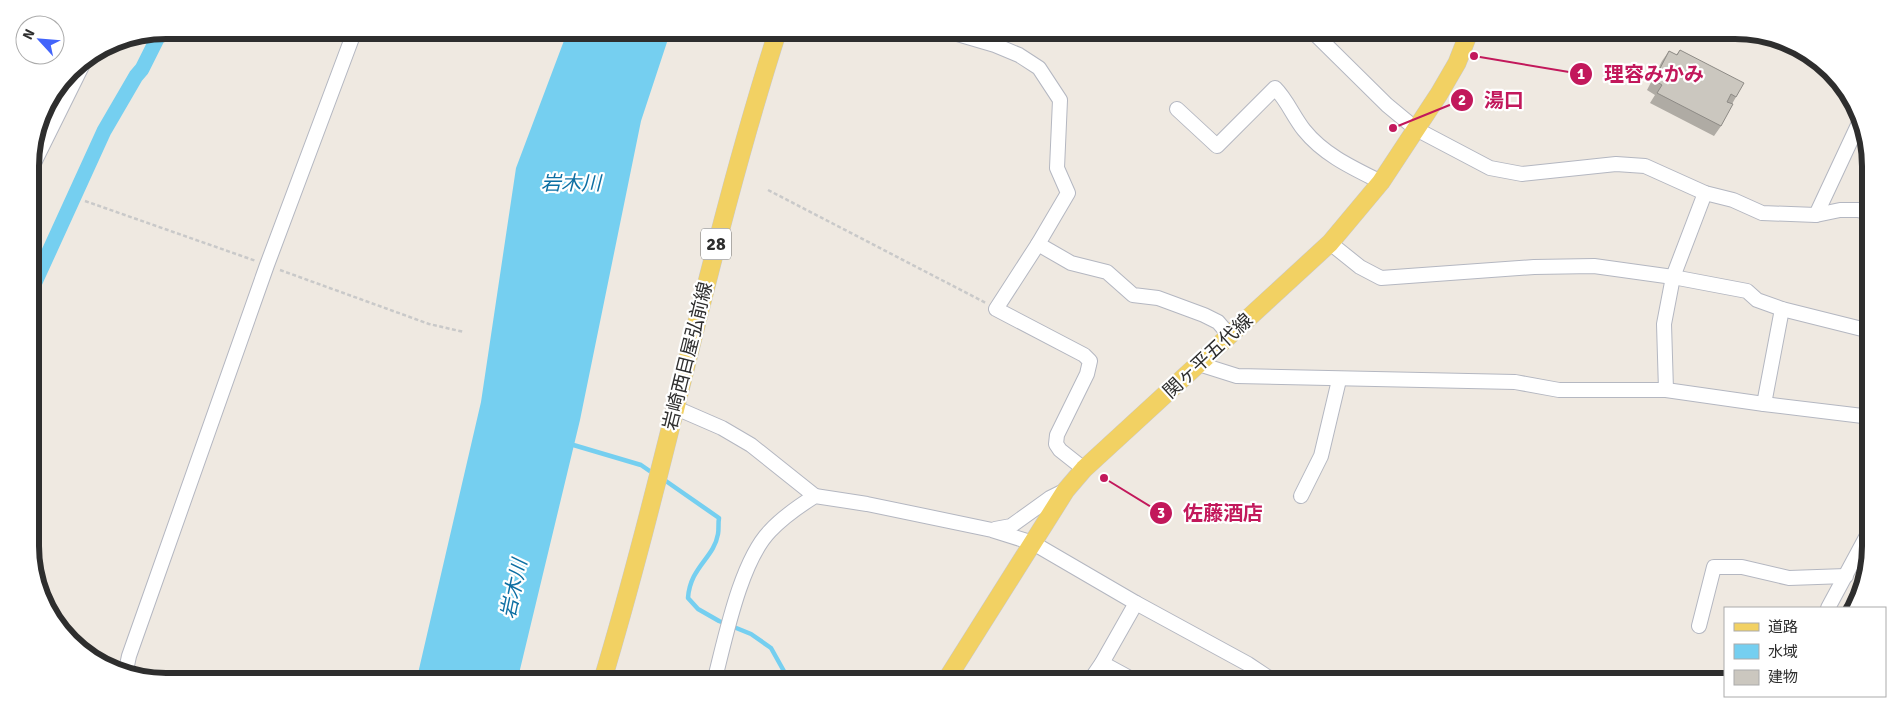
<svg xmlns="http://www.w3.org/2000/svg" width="1901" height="712" viewBox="0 0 1901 712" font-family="Signika,'Noto Sans JP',sans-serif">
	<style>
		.water { fill: #75cff0 }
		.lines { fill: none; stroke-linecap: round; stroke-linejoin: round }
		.stream { stroke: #75cff0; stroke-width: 4.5 }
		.canal { stroke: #75cff0; stroke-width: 15 }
		.minor-casing { stroke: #b4b7c1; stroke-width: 16 }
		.major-casing { stroke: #c9c9c9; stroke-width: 19 }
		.path { stroke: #c9c9c9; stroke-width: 2.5; stroke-dasharray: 4 2.5; stroke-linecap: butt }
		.minor { stroke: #fff; stroke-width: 14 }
		.major { stroke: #f2d163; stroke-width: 18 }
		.wall { fill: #afaba4 }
		.building { fill: #cbc7bf; stroke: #8e8b86 }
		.labels { text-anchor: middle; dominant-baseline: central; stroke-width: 4.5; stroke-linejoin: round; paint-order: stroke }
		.shield { fill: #fff; stroke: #6d6d6d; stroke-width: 1 }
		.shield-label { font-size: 18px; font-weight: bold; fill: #2e2e2e }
		.street-label { font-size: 19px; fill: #2e2e2e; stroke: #fff }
		.water-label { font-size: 20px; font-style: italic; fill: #0d6fa3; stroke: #fff }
		.rim { fill: none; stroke: #2e2e2e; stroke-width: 6 }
		.leader { fill: none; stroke: #c2185b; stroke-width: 2 }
		.callout-dot { fill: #c2185b; stroke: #fff; stroke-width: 2 }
		.mark-label { font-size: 15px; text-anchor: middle; font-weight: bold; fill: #fff }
		.callout-label { font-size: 20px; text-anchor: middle; font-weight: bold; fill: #c2185b; stroke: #fff; stroke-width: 4.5; stroke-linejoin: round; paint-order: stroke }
	</style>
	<rect width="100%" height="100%" fill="#efe9e1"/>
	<polygon class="water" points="568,30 671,30 641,121 580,420 517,682 416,682 481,402 516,168"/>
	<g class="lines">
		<g class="stream">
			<polyline points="570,444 641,465 654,474"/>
			<path d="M 663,479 L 719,518 C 718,523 719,529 718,534 C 714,558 690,567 688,598 L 698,609 L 719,621 L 751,634 L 771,648 L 790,682"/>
		</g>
		<polyline class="canal" points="31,291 104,131 136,76 142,69 161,31"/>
		<defs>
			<g id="minor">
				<polyline points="954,30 954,33 995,45 1019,55 1039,68 1060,100 1057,168 1068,193 1038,244 996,309 1084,355 1090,361 1087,374 1057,435 1056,444 1060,450 1084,469"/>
				<polyline points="1311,30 1387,105 1416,129 1490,168 1522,174 1616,164 1645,166 1705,193 1733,200 1762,213 1816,215 1840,210 1858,210 1870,213"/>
				<path d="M 1177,109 L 1217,146 L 1275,88 C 1287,100 1293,116 1304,130 C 1324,155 1353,168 1381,182"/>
				<polyline points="30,171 86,58"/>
				<polyline points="1816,215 1859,123"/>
				<polyline points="1330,243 1360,267 1381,278 1534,267 1594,266 1673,277 1747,291 1757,300 1782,309 1870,331"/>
				<polyline points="1038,244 1071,263 1107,272 1133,295 1158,298 1204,315 1218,322 1230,336"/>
				<polyline points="1199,364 1237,376 1515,382 1559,390 1666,390 1764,404 1871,417"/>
				<polyline points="1666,390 1664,324 1673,277 1705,193"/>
				<polyline points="1764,404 1782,309"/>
				<polyline points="676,408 722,428 751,445 815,496"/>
				<polyline points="1301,496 1321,456 1339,380"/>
				<polyline points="995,529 1011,526 1050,498 1066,490"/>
				<polyline points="1828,608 1871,528"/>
				<polyline points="1699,626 1714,567 1742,567 1789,578 1846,576"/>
				<polyline points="1102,663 1137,682"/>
				<polyline points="125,675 129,656 267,265 355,30"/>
				<path d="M 714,682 C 725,640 740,562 770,531 C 783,517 799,506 815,496 L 867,504 L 992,530 L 1033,543 L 1136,603 L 1248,664 L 1275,682"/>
				<polyline points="1089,682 1102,663 1136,603"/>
			</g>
			<g id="major">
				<path d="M 602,682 C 667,466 709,245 778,30"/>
				<polyline points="945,682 1066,490 1084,469 1330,243 1381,182 1439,94 1457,63 1470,30"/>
			</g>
		</defs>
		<use href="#minor" class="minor-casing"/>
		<use href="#major" class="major-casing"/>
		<g class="path">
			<polyline points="768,190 986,303"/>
			<polyline points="85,201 256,261"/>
			<polyline points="280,270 429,324 464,332"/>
		</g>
		<use href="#minor" class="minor"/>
		<use href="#major" class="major"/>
	</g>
	<polygon class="wall" points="1680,50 1736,97 1732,104 1721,126 1714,136 1650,103 1655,95 1647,90 1662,61 1669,51 1676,55"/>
	<polygon class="building" points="1680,50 1744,83 1736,97 1731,94 1727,102 1733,104 1721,126 1657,93 1662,85 1654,80 1669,51 1677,55"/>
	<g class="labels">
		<rect class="shield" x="701" y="228.5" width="30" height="31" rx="4"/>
		<g class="shield-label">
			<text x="716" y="244">28</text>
		</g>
		<g class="street-label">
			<text transform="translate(688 356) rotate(-76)">岩崎西目屋弘前線</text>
			<text transform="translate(1208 356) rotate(-43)">関ヶ平五代線</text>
		</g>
		<g class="water-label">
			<text x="571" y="183">岩木川</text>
			<text transform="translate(514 589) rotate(-78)">岩木川</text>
		</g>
	</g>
	<path d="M0 0H1901V712H0ZM166 39H1735A127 127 0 0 1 1862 166V546A127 127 0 0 1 1735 673H166A127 127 0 0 1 39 546V166A127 127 0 0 1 166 39Z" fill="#fff" fill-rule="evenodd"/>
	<path class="rim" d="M166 39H1735A127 127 0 0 1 1862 166V546A127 127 0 0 1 1735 673H166A127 127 0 0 1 39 546V166A127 127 0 0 1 166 39Z"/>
	<path class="leader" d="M1474 56L1581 74M1393 128L1462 100M1104 478L1161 513"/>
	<g class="callout-dot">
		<circle cx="1474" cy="56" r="5"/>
		<circle cx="1393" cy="128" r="5"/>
		<circle cx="1104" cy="478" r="5"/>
		<circle cx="1581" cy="74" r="12"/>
		<circle cx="1462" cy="100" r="12"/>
		<circle cx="1161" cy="513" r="12"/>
	</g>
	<g class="mark-label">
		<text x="1581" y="79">1</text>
		<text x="1462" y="105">2</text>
		<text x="1161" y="518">3</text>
	</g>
	<g class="callout-label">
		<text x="1654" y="81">理容みかみ</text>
		<text x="1504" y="107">湯口</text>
		<text x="1223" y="520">佐藤酒店</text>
	</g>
	<rect x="1724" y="607" width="162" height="90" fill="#ffffff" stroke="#ababab"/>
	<rect x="1734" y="623" width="25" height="8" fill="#f2d163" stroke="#ababab"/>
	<text x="1768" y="632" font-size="15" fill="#2e2e2e">道路</text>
	<rect x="1734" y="644" width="25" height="15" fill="#75cff0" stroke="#ababab"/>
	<text x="1768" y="657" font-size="15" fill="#2e2e2e">水域</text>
	<rect x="1734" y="670" width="25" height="15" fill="#cbc7bf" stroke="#ababab"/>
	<text x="1768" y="682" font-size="15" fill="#2e2e2e">建物</text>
	<g transform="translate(40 40) rotate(296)"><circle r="24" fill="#ffffff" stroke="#ababab"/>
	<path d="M0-4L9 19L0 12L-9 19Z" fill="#4264fb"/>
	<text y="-8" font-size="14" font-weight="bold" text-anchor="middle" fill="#2e2e2e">N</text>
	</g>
</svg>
